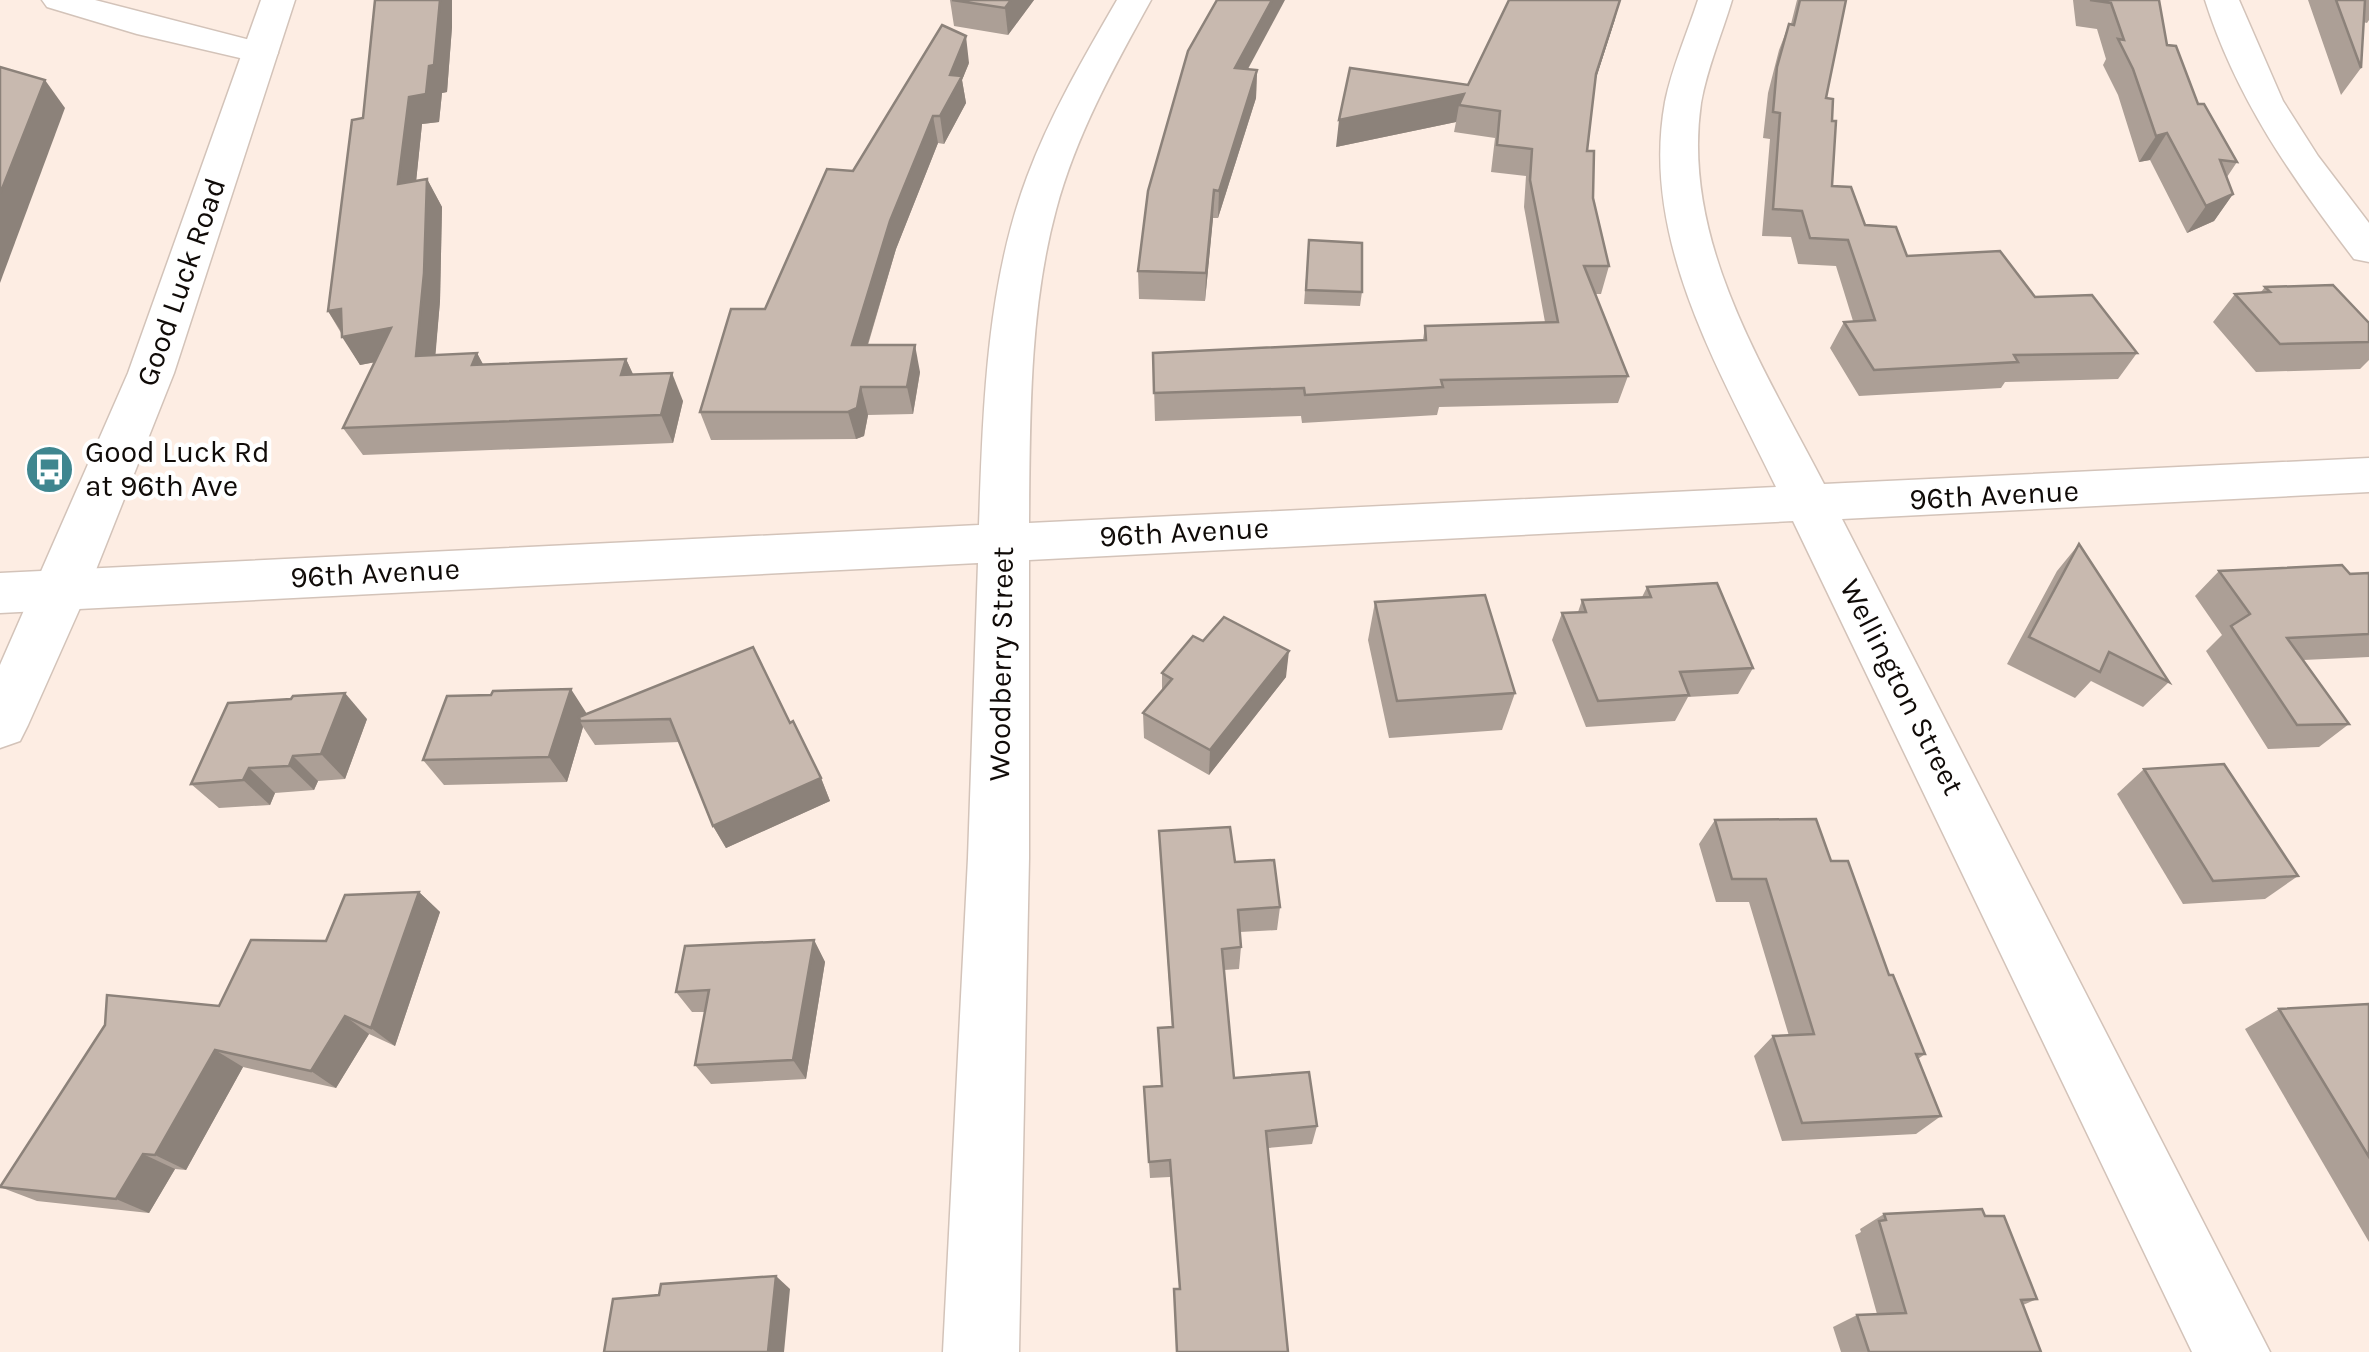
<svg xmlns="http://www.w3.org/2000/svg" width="2369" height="1352" viewBox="0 0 2369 1352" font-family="Karla,sans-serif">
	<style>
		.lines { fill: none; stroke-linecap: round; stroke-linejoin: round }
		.minor-casing { stroke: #d3c3b9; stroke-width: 3 }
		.secondary-casing { stroke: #d3c3b9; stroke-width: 3 }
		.minor { fill: #fff; fill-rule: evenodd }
		.secondary { fill: #fff; fill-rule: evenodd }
		.wall { fill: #ac9f96 }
		.shaded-wall { fill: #8c827a }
		.building { fill: #c8b9af; stroke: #8c827a; stroke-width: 2.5 }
		.labels { text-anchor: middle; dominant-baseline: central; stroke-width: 9; stroke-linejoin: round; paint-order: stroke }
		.street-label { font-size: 30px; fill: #100b08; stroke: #fff }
		.poi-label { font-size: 30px; fill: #100b08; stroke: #fff; text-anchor: start }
	</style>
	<rect width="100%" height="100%" fill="#fdede3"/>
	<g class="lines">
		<defs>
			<g id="minor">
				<polygon points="42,0 95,0 273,46 278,53 273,60 261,63 137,34 47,7"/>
				<path d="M 1117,0 L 1151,0 C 1114,67 1076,135 1056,210 C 1029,310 1030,420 1029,523 L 1776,487 C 1719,369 1640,239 1665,102 C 1672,67 1687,34 1698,0 L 1732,0 C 1722,34 1707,68 1701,103 C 1681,241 1764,368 1824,484 L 2369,458 L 2369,492 L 1842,519 L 2270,1352 L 2192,1352 L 1793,521 L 1029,560 L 1029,858 L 1019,1352 L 943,1352 L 968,858 L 978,563 L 0,613 L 0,573 L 979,525 C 983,410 986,286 1027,177 C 1050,115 1084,57 1117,0 Z"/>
				<path d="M 2205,0 L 2239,0 L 2283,101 L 2318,156 L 2369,223 L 2369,262 L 2354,259 C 2292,178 2236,98 2205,0 Z"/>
			</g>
			<polygon id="secondary" points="261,0 295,0 174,373 88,590 28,725 20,741 0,748 0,665 128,373"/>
		</defs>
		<use href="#minor" class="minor-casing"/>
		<use href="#secondary" class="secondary-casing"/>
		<use href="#minor" class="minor"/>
		<use href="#secondary" class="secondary"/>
	</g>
	<g class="wall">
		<polygon points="375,0 452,0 452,27 447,92 442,93 439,122 422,124 416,181 427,179 442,207 440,301 435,355 477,353 483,365 626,359 633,375 683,401 673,443 363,455 343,428 375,362 360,365 328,311 363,118"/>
		<polygon points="950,0 1034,0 1008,35 954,26"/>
		<polygon points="1797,0 1846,0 1826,98 1832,121 1832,186 1865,225 1907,256 2035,297 2137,353 2118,379 2005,382 2001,388 1859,396 1830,348 1844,322 1853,321 1836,266 1798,264 1791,237 1762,236 1770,139 1763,138 1768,93 1779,50 1789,24 1791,24"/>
		<polygon points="2073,0 2159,0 2167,45 2198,104 2237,162 2227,177 2233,194 2214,221 2187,233 2150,160 2139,162 2118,95 2103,65 2106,59 2097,29 2076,26"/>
		<polygon points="2308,0 2369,0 2369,20 2367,23 2363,22 2361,68 2341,95"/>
		<polygon points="1615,19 1595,81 1587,151 1593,198 1609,266 1601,294 1595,294 1628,376 1618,403 1439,407 1437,415 1302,423 1301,416 1155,421 1153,353 1423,340 1425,326 1545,322 1524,207 1526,176 1491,172 1495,138 1454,132 1456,122 1336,147 1468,85"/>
		<polygon points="969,63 962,80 966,103 944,144 938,143 896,249 868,345 920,372 913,414 868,415 864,436 856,439 711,440 700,412 765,309"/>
		<polygon points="1248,70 1257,70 1256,98 1218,218 1213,218 1205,301 1139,299 1138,271"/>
		<polygon points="1309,240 1362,292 1360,306 1304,304"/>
		<polygon points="2265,287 2369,323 2369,360 2360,369 2256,372 2213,322 2235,294 2261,292"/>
		<polygon points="2079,544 2169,682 2143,707 2091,681 2075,698 2007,664 2057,571"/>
		<polygon points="2219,571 2369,573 2369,657 2303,660 2349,724 2319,747 2268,749 2206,651 2222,635 2195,596"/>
		<polygon points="1647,587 1753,668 1738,694 1688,697 1675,721 1586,727 1552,640 1562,613 1578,612 1582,600 1642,597"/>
		<polygon points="1375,602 1515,693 1502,730 1389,738 1368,640"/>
		<polygon points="1203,641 1286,677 1209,775 1144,738 1143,713 1162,690 1162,673"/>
		<polygon points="587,713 790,723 821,778 830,801 726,848 713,826 680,742 595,745 583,727 567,782 444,785 423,760"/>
		<polygon points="367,719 345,779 318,781 314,790 275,793 270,805 219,808 191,784"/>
		<polygon points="2144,769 2298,876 2265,899 2183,904 2117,794"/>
		<polygon points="1715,820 1831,861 1889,975 1925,1054 1918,1059 1941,1116 1916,1134 1782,1141 1754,1056 1773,1036 1789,1036 1749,902 1716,902 1699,844"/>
		<polygon points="1159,831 1235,862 1280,907 1277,930 1240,932 1241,947 1239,969 1224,970 1234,1078 1317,1126 1312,1144 1268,1148 1180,1289 1170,1177 1150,1178 1144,1087 1161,1086 1172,1027"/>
		<polygon points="419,892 440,912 395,1046 369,1034 336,1088 243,1067 186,1170 175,1169 149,1213 37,1201 0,1187 219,1006 326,941"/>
		<polygon points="814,940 825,962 806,1079 711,1084 695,1065 705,1012 692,1012 676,992"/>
		<polygon points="2369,1004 2369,1242 2245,1029 2279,1009"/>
		<polygon points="1884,1214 1985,1216 2037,1299 2023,1305 2041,1352 1841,1352 1833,1327 1857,1315 1877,1314 1855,1235 1861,1232 1860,1229"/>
	</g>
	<g class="shaded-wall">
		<polygon points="440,0 452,0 452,27 447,92 442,93 439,122 422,124 413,212 398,184 409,97 429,66"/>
		<polygon points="1011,0 1034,0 1008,35 1005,8"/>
		<polygon points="1272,0 1285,0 1234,95 1235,68"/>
		<polygon points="1620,0 1615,19 1589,100 1596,74"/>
		<polygon points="966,36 969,63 962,80 966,103 944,144 940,116 950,75"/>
		<polygon points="1257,70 1256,98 1218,218 1219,191"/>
		<polygon points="45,80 65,108 0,283 0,194"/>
		<polygon points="1464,94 1459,105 1456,122 1336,147 1339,120"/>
		<polygon points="933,116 938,143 896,249 859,373 852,345 890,221"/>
		<polygon points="2167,133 2150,160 2139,162 2156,136"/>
		<polygon points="427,179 442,207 440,301 433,384 416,356"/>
		<polygon points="1214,190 1213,218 1205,301 1206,273"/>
		<polygon points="2233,194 2214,221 2187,233 2206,206"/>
		<polygon points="341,309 391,328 408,356 360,365 342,337 344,336 328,311"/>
		<polygon points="915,345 920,372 913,414 907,387"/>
		<polygon points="477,353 492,381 472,365"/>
		<polygon points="626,359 639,387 621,375"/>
		<polygon points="672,373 683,401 673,443 661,415"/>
		<polygon points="861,387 868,415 864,436 856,439 848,412"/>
		<polygon points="1289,651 1286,677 1209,775 1210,750"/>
		<polygon points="571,689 587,714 580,721 583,727 567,782 549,757"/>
		<polygon points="345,693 367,719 345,779 321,754"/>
		<polygon points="293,756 318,781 314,790 289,766"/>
		<polygon points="249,768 275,793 270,805 243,780"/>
		<polygon points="821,778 830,801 726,848 713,826"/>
		<polygon points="419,892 440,912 395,1046 371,1028"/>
		<polygon points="814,940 825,962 806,1079 793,1060"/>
		<polygon points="345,1016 369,1034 336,1088 311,1071"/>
		<polygon points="215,1050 243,1067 186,1170 155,1155"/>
		<polygon points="143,1154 175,1169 149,1213 116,1199"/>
		<polygon points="776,1276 790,1289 784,1352 768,1352"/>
	</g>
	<g class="building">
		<polygon points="375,0 440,0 434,65 429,66 426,94 409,97 398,184 427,179 424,273 416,356 477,353 472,365 626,359 621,375 672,373 661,415 343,428 391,328 342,337 341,309 328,311 352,120 363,118"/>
		<polygon points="952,0 1011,0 1005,8"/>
		<polygon points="1217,0 1272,0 1235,68 1257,70 1219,191 1214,190 1206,273 1138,271 1148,191 1188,51"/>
		<polygon points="1509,0 1620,0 1596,74 1587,151 1594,151 1593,198 1609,266 1584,266 1628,376 1441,380 1443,387 1305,395 1304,388 1154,393 1153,353 1426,340 1425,326 1558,322 1530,180 1532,149 1497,145 1500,111 1459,105 1464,94 1339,120 1350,68 1468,85"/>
		<polygon points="1800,0 1846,0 1826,98 1833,99 1832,121 1836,121 1832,186 1851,187 1865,225 1896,227 1907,256 2000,251 2035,297 2092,295 2137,353 2014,355 2018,362 1874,370 1844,322 1875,320 1848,240 1810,238 1802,211 1773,209 1780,113 1773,112 1777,67 1789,24 1794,25"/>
		<polygon points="2090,0 2159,0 2167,45 2176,46 2198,104 2204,104 2237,162 2220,160 2233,194 2206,206 2167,133 2156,136 2133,69 2118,39 2124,40 2111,3"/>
		<polygon points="2336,0 2365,0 2361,68"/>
		<polygon points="942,25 966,36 950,75 962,76 940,116 933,116 890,221 852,345 915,345 907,387 861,387 857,408 848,412 700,412 731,309 765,309 827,169 853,171"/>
		<polygon points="0,67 45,80 0,194"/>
		<polygon points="1309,240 1362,243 1362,292 1306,290"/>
		<polygon points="2333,285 2369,323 2369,342 2280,344 2235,294 2270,292 2265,287"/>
		<polygon points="2079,544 2169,682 2109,652 2100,672 2029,637"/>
		<polygon points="2342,565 2350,574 2369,573 2369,634 2287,638 2349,724 2297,725 2231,626 2250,614 2219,571"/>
		<polygon points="1717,583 1753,668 1680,672 1689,695 1598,701 1562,613 1586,612 1582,600 1651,597 1647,587"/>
		<polygon points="1485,595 1515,693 1397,701 1375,602"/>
		<polygon points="1224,617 1289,651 1210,750 1143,713 1172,679 1162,673 1193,636 1203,641"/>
		<polygon points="753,647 790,723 793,721 821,778 713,826 670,719 580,721 579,717"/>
		<polygon points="571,689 549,757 423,760 447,696 491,695 493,691"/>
		<polygon points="345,693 321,754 293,756 289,766 249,768 243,780 191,784 228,703 291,699 293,696"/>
		<polygon points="2224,764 2298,876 2213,881 2144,769"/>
		<polygon points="1816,819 1831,861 1848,861 1889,975 1893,975 1925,1054 1916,1054 1941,1116 1802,1123 1773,1036 1814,1034 1766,879 1732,879 1715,820"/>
		<polygon points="1230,827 1235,862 1274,860 1280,907 1238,910 1241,947 1222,949 1234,1078 1309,1072 1317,1126 1266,1131 1288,1352 1177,1352 1174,1289 1180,1289 1170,1160 1149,1162 1144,1087 1162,1086 1158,1028 1173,1027 1159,831"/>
		<polygon points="419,892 371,1028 345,1016 311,1071 215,1050 155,1155 143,1154 116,1199 0,1187 105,1025 107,995 219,1006 251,940 326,941 345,895"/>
		<polygon points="814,940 793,1060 695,1065 709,990 676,992 685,946"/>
		<polygon points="2369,1004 2369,1157 2279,1009"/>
		<polygon points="1982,1209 1985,1216 2004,1216 2037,1299 2021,1300 2041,1352 1869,1352 1857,1315 1906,1313 1879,1221 1886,1220 1884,1214"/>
		<polygon points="776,1276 768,1352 604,1352 613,1299 659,1295 661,1284"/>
	</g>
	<defs>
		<symbol id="bus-disc" viewBox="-11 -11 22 22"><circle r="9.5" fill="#3f868f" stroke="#fff"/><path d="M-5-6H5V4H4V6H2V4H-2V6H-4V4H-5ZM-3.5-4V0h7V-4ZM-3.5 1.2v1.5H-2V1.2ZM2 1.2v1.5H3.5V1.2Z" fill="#fff"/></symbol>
	</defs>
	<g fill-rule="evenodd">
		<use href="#bus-disc" x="22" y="442" width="55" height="55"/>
	</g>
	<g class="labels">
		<g class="street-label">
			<text transform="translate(181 282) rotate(-71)">Good Luck Road</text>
			<text transform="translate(1994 495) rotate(-3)">96th Avenue</text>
			<text transform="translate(1184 532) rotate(-3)">96th Avenue</text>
			<text transform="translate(375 573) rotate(-3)">96th Avenue</text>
			<text transform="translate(1001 664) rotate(-89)">Woodberry Street</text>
			<text transform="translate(1902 687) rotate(63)">Wellington Street</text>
		</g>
		<g class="poi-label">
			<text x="85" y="452">Good Luck Rd<tspan x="85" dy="34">at 96th Ave</tspan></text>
		</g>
	</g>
</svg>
